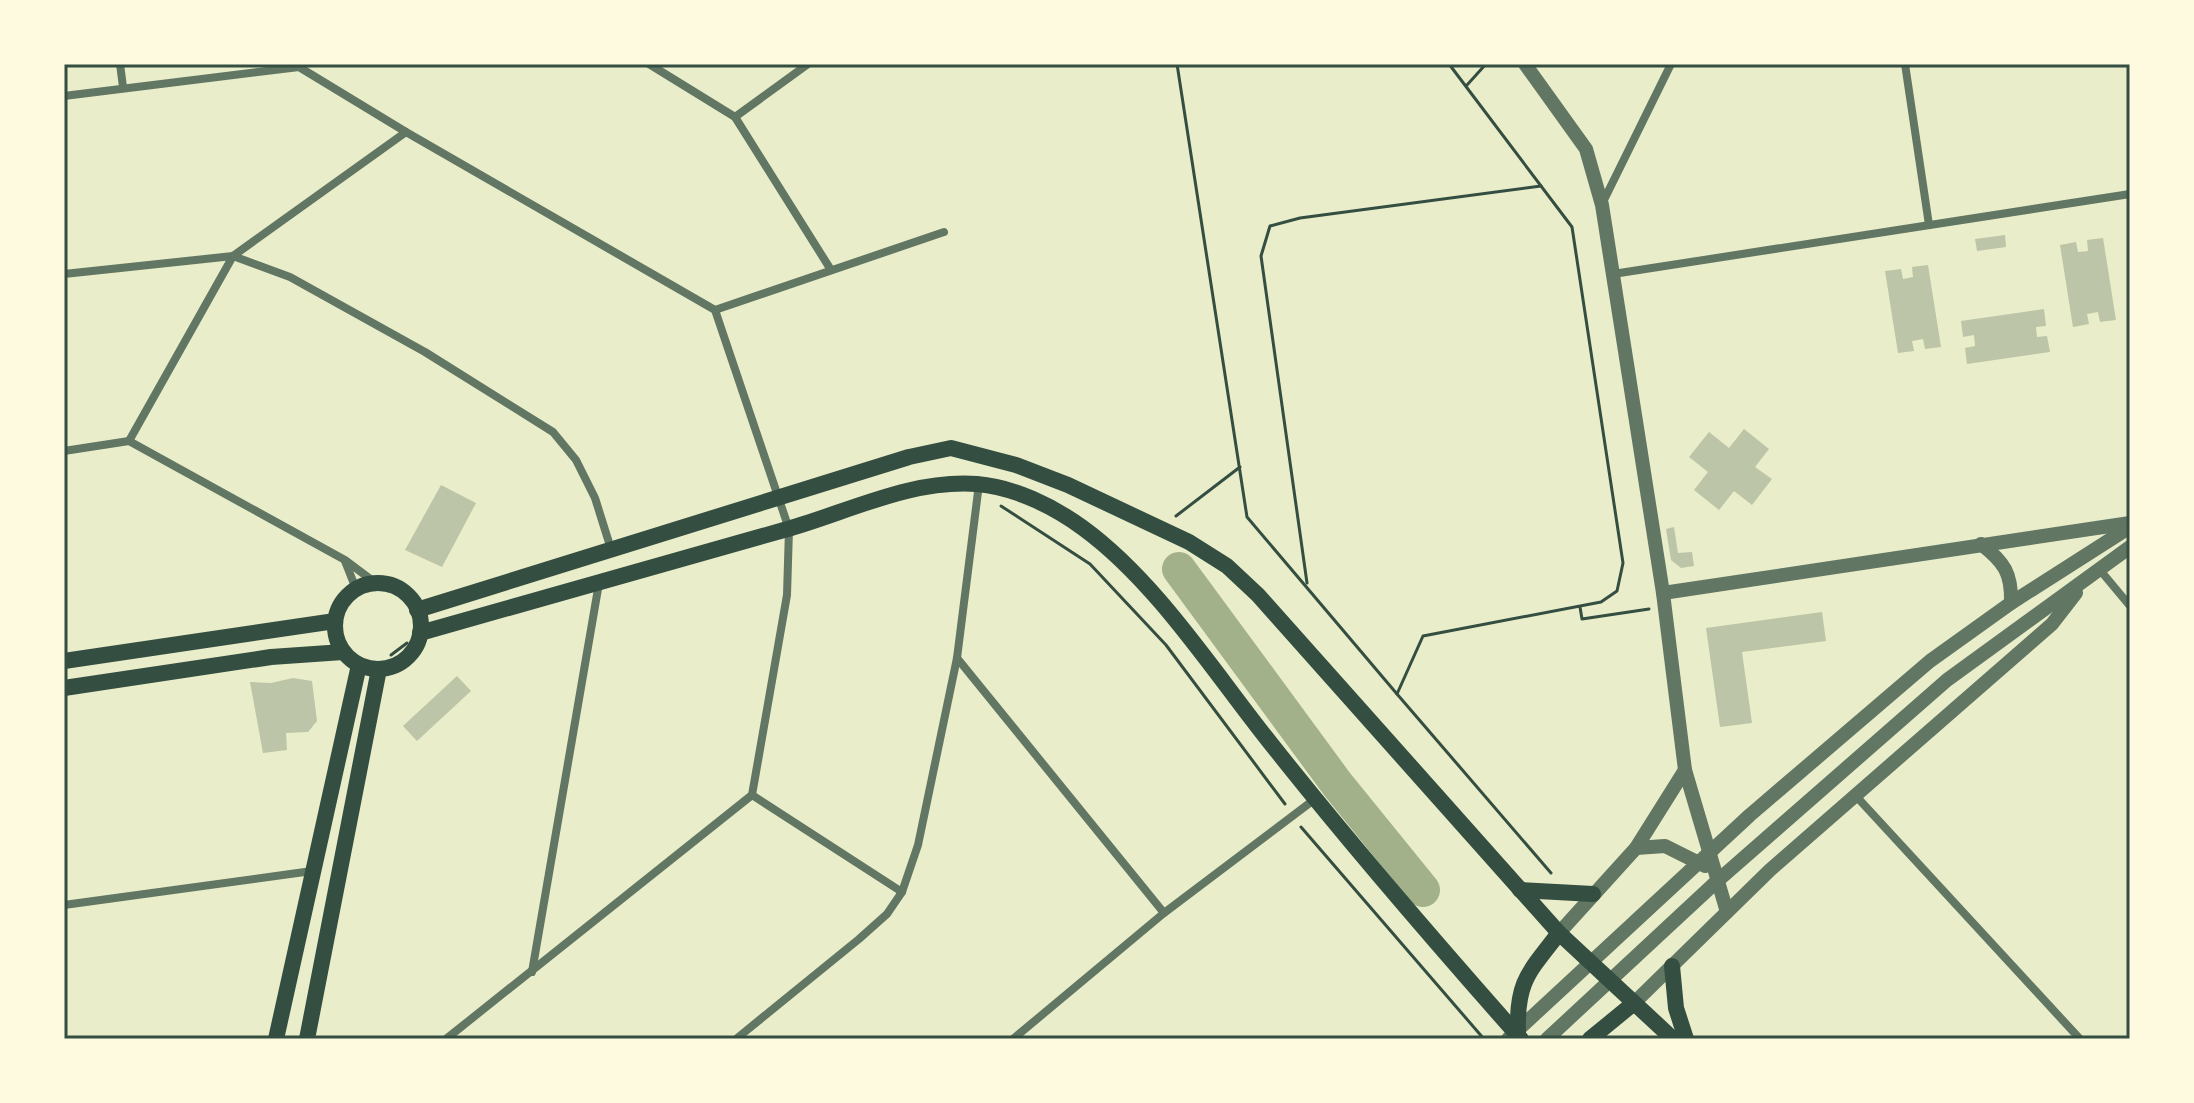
<svg xmlns="http://www.w3.org/2000/svg" width="2194" height="1103" viewBox="0 0 2194 1103" font-family="Barlow,sans-serif">
	<style>
		.lines { fill: none; stroke-linecap: round; stroke-linejoin: round }
		.river { stroke: #a3b18a; stroke-width: 34 }
		.building { fill: #bcc5a7 }
		.path { stroke: #344e41; stroke-width: 3 }
		.minor { stroke: #617663; stroke-width: 8 }
		.tertiary { stroke: #617663; stroke-width: 14 }
		.secondary { stroke: #344e41; stroke-width: 16 }
		.primary { stroke: #344e41; stroke-width: 16 }
		.neatline { fill: none; stroke: #344e41; stroke-width: 3 }
	</style>
	<rect width="100%" height="100%" fill="#e9edc9"/>
	<g class="lines">
		<polyline class="river" points="1179,569 1337,784 1423,890"/>
	</g>
	<g class="building">
		<polygon points="2005,235 2006,247 1977,251 1975,239"/>
		<polygon points="2103,238 2116,320 2100,322 2098,312 2087,314 2089,324 2073,327 2060,245 2076,242 2078,252 2088,251 2087,240"/>
		<polygon points="1928,265 1941,347 1925,349 1923,339 1912,341 1914,351 1898,353 1885,271 1901,269 1903,279 1913,277 1912,267"/>
		<polygon points="2044,309 2046,326 2036,327 2037,337 2047,336 2050,352 1967,364 1965,348 1975,346 1974,335 1963,337 1961,321"/>
		<polygon points="1744,429 1769,449 1755,467 1772,479 1752,505 1734,491 1719,510 1694,490 1708,472 1689,457 1709,432 1729,448"/>
		<polygon points="441,485 476,503 442,567 405,550"/>
		<polygon points="1674,527 1678,553 1692,552 1694,566 1681,568 1671,560 1666,529"/>
		<polygon points="1822,612 1826,641 1742,652 1752,723 1720,727 1706,628"/>
		<polygon points="457,676 471,691 417,741 403,726"/>
		<polygon points="293,678 312,681 317,721 308,732 286,733 287,750 263,753 250,682 271,683"/>
	</g>
	<g class="lines">
		<g class="path">
			<polyline points="1177,64 1247,517 1397,694 1423,636 1601,602 1617,591 1623,563 1572,227 1449,64"/>
			<polyline points="1467,85 1486,64"/>
			<polyline points="1001,506 1090,564 1166,645 1285,804"/>
			<polyline points="1176,516 1240,467"/>
			<polyline points="1307,583 1261,256 1270,226 1300,218 1541,186"/>
			<polyline points="1580,607 1582,619 1649,609"/>
			<polyline points="391,655 407,643"/>
			<polyline points="1397,694 1551,873"/>
			<polyline points="1301,827 1484,1039"/>
		</g>
		<g class="minor">
			<polyline points="120,64 123,87"/>
			<polyline points="649,64 735,117 831,270"/>
			<polyline points="1905,64 1929,225"/>
			<polyline points="64,96 299,67 406,132 715,310 789,529 787,595 752,795 446,1039"/>
			<polyline points="735,117 808,64"/>
			<polyline points="1602,204 1671,64"/>
			<polyline points="64,274 233,256 290,277 425,352 553,432 576,460 595,498 611,549"/>
			<polyline points="1613,274 2130,194"/>
			<polyline points="715,310 944,232"/>
			<polyline points="129,441 233,256 406,132"/>
			<polyline points="64,451 129,441 345,560 377,584"/>
			<polyline points="345,561 356,589"/>
			<polyline points="2100,570 2130,606"/>
			<polyline points="957,658 1164,913"/>
			<polyline points="752,795 902,892"/>
			<polyline points="1855,795 2080,1039"/>
			<polyline points="64,905 312,871"/>
			<polyline points="532,972 599,583"/>
			<polyline points="736,1039 859,939 887,914 902,892 918,845 957,658 979,484"/>
			<polyline points="1013,1039 1164,913 1315,799"/>
		</g>
		<g class="tertiary">
			<polyline points="1525,64 1586,149 1602,205 1663,593 1685,770 1727,912"/>
			<path d="M 1981,544 C 2004,562 2012,573 2011,603"/>
			<polyline points="1663,593 2130,523"/>
			<polyline points="1636,848 1665,846 1705,866"/>
			<polyline points="1559,933 1636,848 1685,770"/>
			<polyline points="1634,1003 1770,870 2052,624 2076,593"/>
			<polyline points="1508,1039 1750,815 1930,661 2011,603 2130,527"/>
			<polyline points="1547,1039 1715,883 1947,680 2130,547"/>
		</g>
		<g class="secondary">
			<circle cx="378" cy="626" r="43"/>
			<polyline points="64,661 335,621"/>
			<polyline points="64,688 271,657 343,652"/>
			<polyline points="276,1039 359,665"/>
			<polyline points="307,1039 379,669"/>
		</g>
		<g class="primary">
			<polyline points="417,610 909,457 951,448 1016,465 1068,485 1189,542 1227,566 1258,595 1559,933 1673,1039"/>
			<path d="M 420,633 C 541,598 663,565 784,530 C 846,513 910,479 977,484 C 1014,487 1053,506 1083,528 C 1157,582 1215,674 1272,745 C 1352,846 1436,943 1521,1039"/>
			<polyline points="1520,890 1593,894"/>
			<polyline points="1672,966 1676,1008 1686,1039"/>
			<path d="M 1518,1035 C 1516,982 1528,973 1559,933"/>
			<polyline points="1590,1039 1634,1003"/>
		</g>
	</g>
	<rect width="2194" height="1103" fill="none" stroke="#fefae0" stroke-width="132"/>
	<rect x="66" y="66" width="2062" height="971" class="neatline"/>
</svg>
